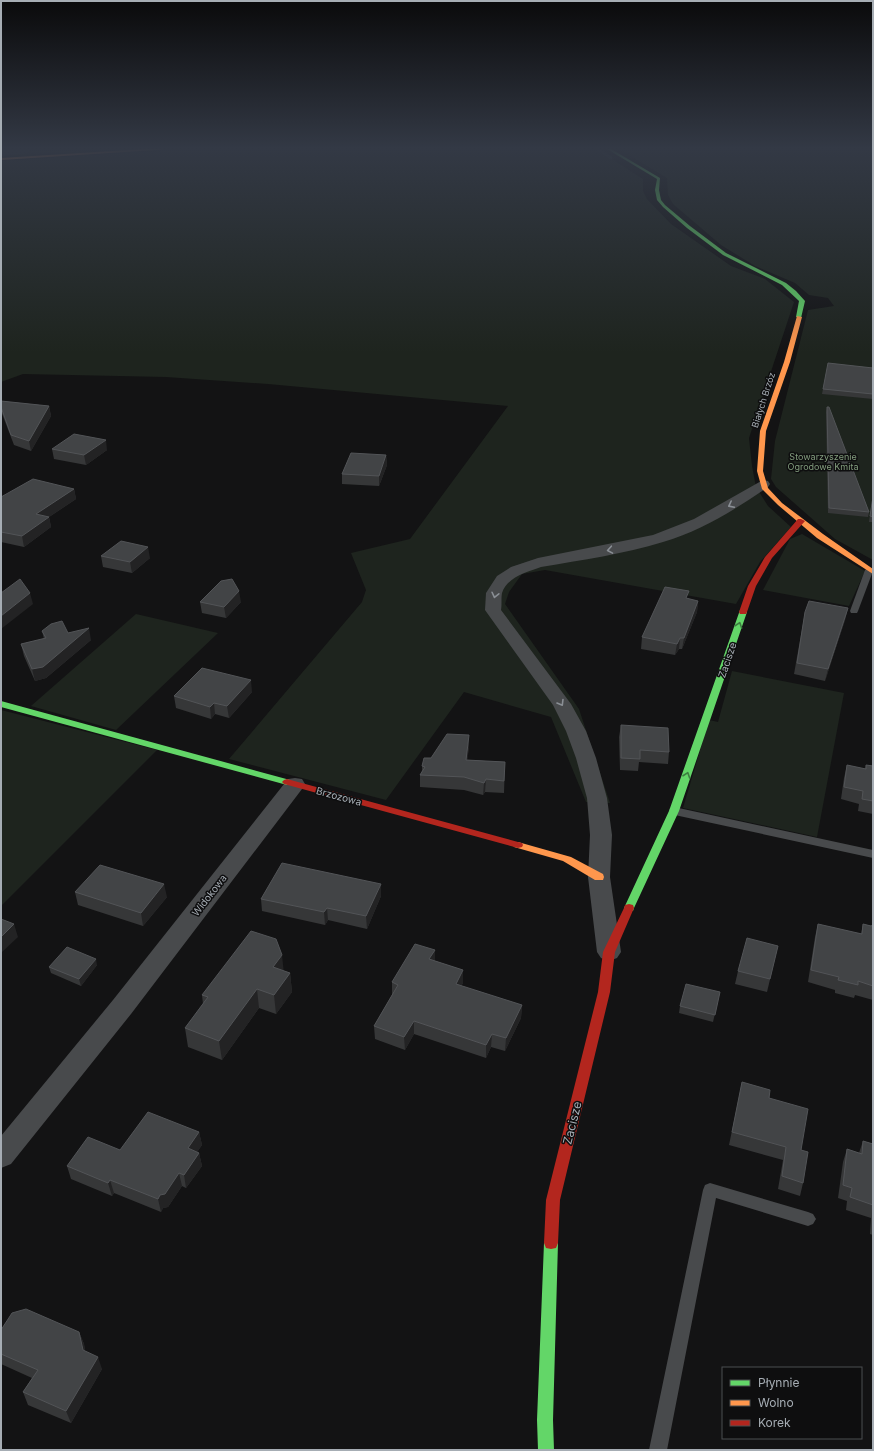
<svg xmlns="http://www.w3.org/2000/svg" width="874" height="1451" viewBox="0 0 874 1451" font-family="Inter,sans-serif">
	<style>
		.green { fill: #1e241e }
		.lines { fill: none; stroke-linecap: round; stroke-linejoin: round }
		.stream { stroke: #2b3538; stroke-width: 3 }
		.river { fill: #2b3538; fill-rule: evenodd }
		.lane { fill: #484a4c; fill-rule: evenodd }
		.street { fill: #484a4c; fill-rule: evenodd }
		.fast { fill: #63d668; fill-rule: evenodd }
		.slow { fill: #ff974d; fill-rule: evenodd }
		.jam { fill: #b3261e; fill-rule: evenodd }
		.wall { fill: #363738 }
		.shaded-wall { fill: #232324 }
		.building { fill: #424446; stroke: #525457 }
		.oneway { stroke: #8a8f95 }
		.oneway2 { stroke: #3d7c40 }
		.labels { text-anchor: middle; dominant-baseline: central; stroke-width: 3; stroke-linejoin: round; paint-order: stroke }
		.far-street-label { font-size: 9px; fill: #a6adb4; stroke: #0e0e0f }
		.far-park-label { font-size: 9px; fill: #839d7e; stroke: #0e0e0f }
		.street-label { font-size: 10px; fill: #a6adb4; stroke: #0e0e0f }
		.near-street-label { font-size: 12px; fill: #a6adb4; stroke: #0e0e0f }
	</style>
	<rect width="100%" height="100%" fill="#131314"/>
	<g class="green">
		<polygon points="1,149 130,149 1,156"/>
		<polygon points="193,149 596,149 643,179 643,191 647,199 671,224 731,266 765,279 794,302 749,438 752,466 756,487 768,506 791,527 760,562 736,604 545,570 522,574 509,592 505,604 579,709 610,803 586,802 551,717 464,692 386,800 229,759 362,602 366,590 351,553 410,539 508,406 268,384 166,377 23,374 1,382 1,161"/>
		<polygon points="619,149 873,149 873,560 835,539 776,487 771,479 775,441 808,310 834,306 828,298 809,295 795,283 755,266 721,245 673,204 668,195 667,178"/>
		<polygon points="802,534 865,571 849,606 763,590 790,539"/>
		<polygon points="136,614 218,633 116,730 31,706"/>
		<polygon points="732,671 844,693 817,837 683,808 709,720 718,722"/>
		<polygon points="1,710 157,750 1,906"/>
	</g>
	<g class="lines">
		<polyline class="stream" points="598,149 611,158"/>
		<polygon class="river" points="1,149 31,149 28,153 1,156"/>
		<g class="lane">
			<polygon points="869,567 873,571 858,611 857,613 851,613 850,611 865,570"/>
			<polygon points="674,807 873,850 873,858 670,814 669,811 670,808"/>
			<polygon points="710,1183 808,1212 813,1214 816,1219 813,1224 808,1226 716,1198 667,1450 649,1450 703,1190 705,1185"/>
		</g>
		<g class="street">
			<path d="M 763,480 L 768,481 L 770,484 L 768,487 C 736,509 701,531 663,542 C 624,554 582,560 541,567 C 527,572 507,577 502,593 C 501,598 502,605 501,610 L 571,704 L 586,731 L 596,758 L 607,798 L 612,835 L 610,877 L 621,952 L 617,958 L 609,961 L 601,958 L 597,952 L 588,877 L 590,835 L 587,798 L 576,758 L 566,731 L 553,705 L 485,610 L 486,593 L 497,576 L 511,567 L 538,558 L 653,535 L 694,519 Z"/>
			<polygon points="295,778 302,779 305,784 302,789 131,1014 11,1164 1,1168 1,1136 113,1000 288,779"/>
		</g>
		<g class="fast">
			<polygon points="607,149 611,149 660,178 659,190 661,200 665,205 690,226 726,253 786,283 796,291 805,301 801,318 796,317 799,301 782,285 723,255 687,228 663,207 657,200 655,190 657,179"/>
			<polygon points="740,610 746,610 747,612 679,811 634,908 633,911 625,911 624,908 669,811"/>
			<polygon points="1,701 290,780 292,782 287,785 1,707"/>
			<polygon points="551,1237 556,1238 558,1243 553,1420 554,1450 538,1450 537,1420 544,1243 546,1238"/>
		</g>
		<g class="slow">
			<polygon points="144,149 171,149 1,160 1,158"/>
			<polygon points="797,316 802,317 790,362 766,431 763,471 768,488 782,503 823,534 873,569 873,574 817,538 778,505 762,489 757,471 760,431 784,362"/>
			<polygon points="518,842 571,857 603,874 604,877 603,880 595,880 563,861 514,847 513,845 514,843"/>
		</g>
		<g class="jam">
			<polygon points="798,519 801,519 805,521 772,558 756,586 747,612 746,614 740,614 739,612 748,586 765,557"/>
			<polygon points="287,779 518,842 522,843 523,845 522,847 518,848 284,784 282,782 284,780"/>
			<polygon points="629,904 633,905 634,908 615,952 610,992 560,1200 558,1243 556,1248 551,1249 546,1248 544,1243 546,1200 598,992 603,952 624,908 625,905"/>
		</g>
	</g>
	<g class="wall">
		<polygon points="828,363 873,368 873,399 822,394"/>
		<polygon points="1,401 49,406 51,416 31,451 14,445 1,411"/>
		<polygon points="827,407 869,512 868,517 828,513 826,412"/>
		<polygon points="52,449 107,450 86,465 54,459"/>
		<polygon points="386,455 387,465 379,486 342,484 342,474"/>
		<polygon points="74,489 76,499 49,517 51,527 24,547 1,542 1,497"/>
		<polygon points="873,493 873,522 869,522"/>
		<polygon points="101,556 150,558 132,573 103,567"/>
		<polygon points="688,599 698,601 697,612 682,649 679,649 675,655 641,649 642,637"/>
		<polygon points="200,602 241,602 226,618 202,613"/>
		<polygon points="848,608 845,620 825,681 794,674 805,612"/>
		<polygon points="42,631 68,633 91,640 46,678 35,681 24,656 21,644 44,639"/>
		<polygon points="252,692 229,718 215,714 211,719 176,708 174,696"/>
		<polygon points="621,725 669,752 668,764 639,762 638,771 620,770 619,737"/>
		<polygon points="469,747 467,760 505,762 504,793 485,792 483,795 464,790 420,787 420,775 422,771 422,766 431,758"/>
		<polygon points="847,765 865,769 866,765 873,766 873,814 858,811 859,804 841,799 844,778"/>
		<polygon points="75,892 167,897 143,926 78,905"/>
		<polygon points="381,896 367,929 328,920 325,925 262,911 261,899"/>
		<polygon points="818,924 861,934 863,924 871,926 873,925 873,1000 855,995 854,998 835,993 835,990 808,982 815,937"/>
		<polygon points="778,946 767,992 735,984 738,971"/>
		<polygon points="435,950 435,961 463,970 463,983 461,986 522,1005 521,1018 505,1051 491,1047 486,1058 414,1034 405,1050 375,1039 374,1026 392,995 392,982"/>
		<polygon points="97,965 81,986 51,973 49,967"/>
		<polygon points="283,971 290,973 292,992 276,1014 259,1008 222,1060 188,1047 185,1028 203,1004 202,995"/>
		<polygon points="720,992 713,1022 679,1013 680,1006"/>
		<polygon points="742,1082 769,1098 801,1150 803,1183 800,1196 778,1189 783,1160 729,1145"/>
		<polygon points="199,1132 202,1145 197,1152 199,1153 202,1166 186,1188 182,1186 168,1207 163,1208 161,1212 114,1193 112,1196 71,1179 67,1166 120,1150"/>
		<polygon points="863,1141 873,1144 873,1235 870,1234 871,1218 846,1210 847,1201 838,1198 843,1162 847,1149 859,1153"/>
		<polygon points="1,1330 79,1332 84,1344 85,1351 102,1369 71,1423 28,1405 23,1392 32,1378 1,1364"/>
	</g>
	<g class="shaded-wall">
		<polygon points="49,406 51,416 31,451 29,441"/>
		<polygon points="106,440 107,450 86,465 84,455"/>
		<polygon points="386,455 387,465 379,486 379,476"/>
		<polygon points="74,489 76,499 49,517 51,527 24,547 22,536 36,514"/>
		<polygon points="148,547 150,558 132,573 130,562"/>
		<polygon points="239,591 241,602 226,618 224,607"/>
		<polygon points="30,593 33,604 1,629 1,616"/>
		<polygon points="698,601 697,612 682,649 684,638"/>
		<polygon points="848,608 845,620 825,681 828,669"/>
		<polygon points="89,628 91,640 46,678 35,681 32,669"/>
		<polygon points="680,638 679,649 675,655 677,644"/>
		<polygon points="251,680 252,692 229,718 227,706"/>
		<polygon points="214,703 215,714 211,719 210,707"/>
		<polygon points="469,735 469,747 466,772 466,760"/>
		<polygon points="486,779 485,792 483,795 484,783"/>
		<polygon points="164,884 167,897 143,926 141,913"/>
		<polygon points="381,884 381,896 367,929 366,916"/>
		<polygon points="327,908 328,920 325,925 324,912"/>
		<polygon points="14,924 18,937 1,953 1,937"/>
		<polygon points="435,950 435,963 429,959"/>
		<polygon points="282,955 284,974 273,967"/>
		<polygon points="96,959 97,965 81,986 79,979"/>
		<polygon points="463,970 463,983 456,997 456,984"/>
		<polygon points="290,973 292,992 276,1014 274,995"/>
		<polygon points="257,989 259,1008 222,1060 219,1041"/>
		<polygon points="522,1005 521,1018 505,1051 506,1038"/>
		<polygon points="414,1021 414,1034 405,1050 404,1037"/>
		<polygon points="492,1034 491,1047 486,1058 486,1045"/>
		<polygon points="199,1132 202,1145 191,1161 188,1148"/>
		<polygon points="199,1153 202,1166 186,1188 184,1175"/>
		<polygon points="179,1173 182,1186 168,1207 163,1208 161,1212 158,1199 160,1195"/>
		<polygon points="110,1180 114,1193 112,1196 108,1183"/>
		<polygon points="79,1332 84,1344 87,1363 83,1350"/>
		<polygon points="98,1357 102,1369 71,1423 66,1411"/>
	</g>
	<g class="building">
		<polygon points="828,363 873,368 873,394 823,389"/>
		<polygon points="1,401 49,406 29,441 11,435 1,407"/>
		<polygon points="827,407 829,407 869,512 829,508"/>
		<polygon points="74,434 106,440 84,455 52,449"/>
		<polygon points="351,453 386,455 379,476 342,474"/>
		<polygon points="33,479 74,489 36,514 49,517 22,536 1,532 1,497"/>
		<polygon points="873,497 873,517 870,516"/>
		<polygon points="121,541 148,547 130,562 101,556"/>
		<polygon points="20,579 30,593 1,616 1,593"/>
		<polygon points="232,579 239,591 224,607 200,602 221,581"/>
		<polygon points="665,587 689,591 686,598 698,601 684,638 680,638 677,644 642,637"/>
		<polygon points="809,601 848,608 828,669 797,663 805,612"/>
		<polygon points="62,621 68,633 89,628 43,667 32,669 21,644 46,638 42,631 51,624"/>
		<polygon points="202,668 251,680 227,706 214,703 210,707 174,696"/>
		<polygon points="621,725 668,728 669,752 640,750 640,759 621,758"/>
		<polygon points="447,734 469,735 466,760 505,762 504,781 486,779 484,783 464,777 420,775 425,767 422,766 424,758 431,758"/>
		<polygon points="847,765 866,769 866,765 873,766 873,801 862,799 863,791 844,787"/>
		<polygon points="282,863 381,884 366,916 327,908 324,912 261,899"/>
		<polygon points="100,865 164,884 141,913 75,892"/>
		<polygon points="1,919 14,924 1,937"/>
		<polygon points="818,924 862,934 863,924 871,926 873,925 873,986 858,981 858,985 838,980 839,977 811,970"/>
		<polygon points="251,931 276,939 282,955 273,967 290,973 274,995 257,989 219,1041 185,1028 208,997 202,995"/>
		<polygon points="747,938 778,946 770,979 738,971"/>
		<polygon points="415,944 435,950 429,959 463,970 456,984 522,1005 506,1038 492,1034 486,1045 414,1021 404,1037 374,1026 398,985 392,982"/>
		<polygon points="67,947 96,959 79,979 49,967"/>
		<polygon points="686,984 720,992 715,1015 680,1006"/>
		<polygon points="742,1082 770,1090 769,1098 808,1109 801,1150 808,1152 803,1183 782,1176 786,1147 732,1132"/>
		<polygon points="148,1112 199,1132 188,1148 199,1153 184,1175 179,1173 165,1194 160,1195 158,1199 110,1180 108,1183 67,1166 88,1137 120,1150"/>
		<polygon points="863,1141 873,1144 873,1205 850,1197 852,1188 843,1185 847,1149 862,1154"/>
		<polygon points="26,1309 79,1332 83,1350 98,1357 66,1411 23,1392 38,1370 1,1354 1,1330 12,1313"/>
	</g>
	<defs><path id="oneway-chevron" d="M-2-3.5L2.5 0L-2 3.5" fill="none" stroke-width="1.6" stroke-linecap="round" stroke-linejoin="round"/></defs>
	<g class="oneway">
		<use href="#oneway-chevron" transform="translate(731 505) rotate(153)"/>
		<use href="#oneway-chevron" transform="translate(610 550) rotate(170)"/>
		<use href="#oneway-chevron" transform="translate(495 595) rotate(103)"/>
		<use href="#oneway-chevron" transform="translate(561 703) rotate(59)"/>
	</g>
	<g class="oneway2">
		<use href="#oneway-chevron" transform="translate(739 625) rotate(-71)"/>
		<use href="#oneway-chevron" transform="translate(687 775) rotate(-71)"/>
	</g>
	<linearGradient id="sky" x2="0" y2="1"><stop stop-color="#0a0a0b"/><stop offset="0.42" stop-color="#333945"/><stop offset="1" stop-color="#333945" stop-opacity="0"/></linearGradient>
	<rect width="874" height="353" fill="url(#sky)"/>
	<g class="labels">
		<g class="far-street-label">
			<text transform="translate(763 400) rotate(-72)">Białych Brzóz</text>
		</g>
		<g class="far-park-label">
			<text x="823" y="456">Stowarzyszenie<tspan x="823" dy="10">Ogrodowe Kmita</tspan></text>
		</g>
		<g class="street-label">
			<text transform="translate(727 660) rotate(-71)">Zacisze</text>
			<text transform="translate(339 796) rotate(15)">Brzozowa</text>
			<text transform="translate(209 895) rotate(-52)">Widokowa</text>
		</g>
		<g class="near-street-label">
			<text transform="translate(572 1123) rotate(-76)">Zacisze</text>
		</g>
	</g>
	<rect width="874" height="1451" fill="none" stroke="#a6adb4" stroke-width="4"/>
	<rect x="722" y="1367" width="140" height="72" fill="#0e0e0f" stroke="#4b4e51"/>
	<rect x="730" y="1380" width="20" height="6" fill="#63d668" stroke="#4b4e51"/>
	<text x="758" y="1387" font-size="12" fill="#a6adb4">Płynnie</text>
	<rect x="730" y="1400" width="20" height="6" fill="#ff974d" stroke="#4b4e51"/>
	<text x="758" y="1407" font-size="12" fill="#a6adb4">Wolno</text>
	<rect x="730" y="1420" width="20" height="6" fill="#b3261e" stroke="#4b4e51"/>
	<text x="758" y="1427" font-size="12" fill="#a6adb4">Korek</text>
</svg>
